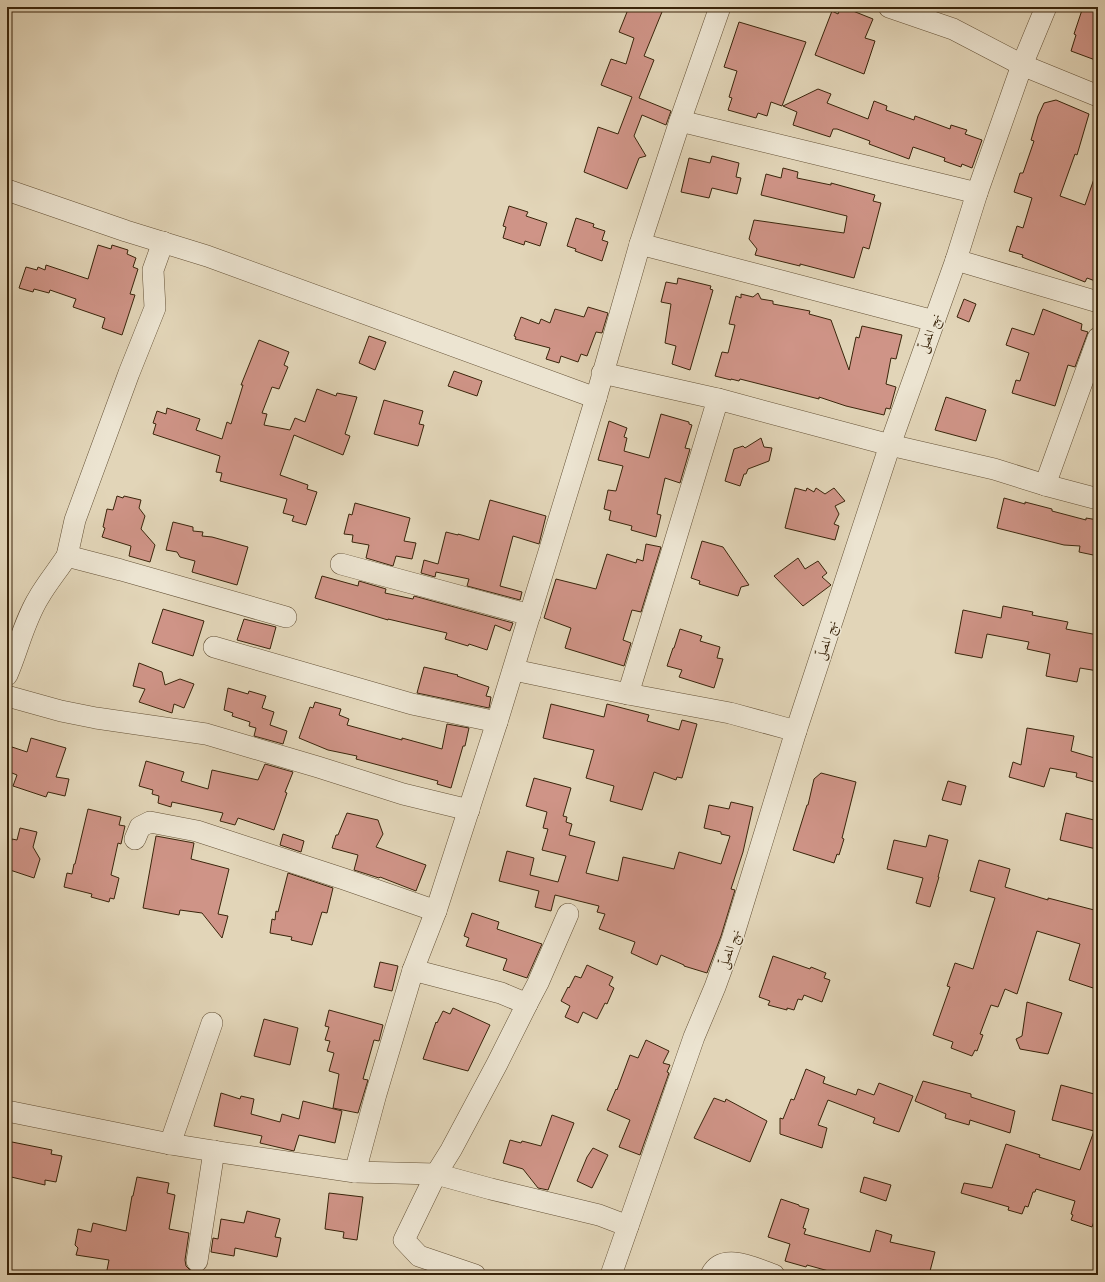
<svg xmlns="http://www.w3.org/2000/svg" width="1105" height="1282" viewBox="0 0 1105 1282" font-family="'Libre Caslon Text',Amiri,serif">
	<style>
		.building { fill: #cf9487; stroke: #3a250b }
		.lines { fill: none; stroke-linecap: round; stroke-linejoin: round }
		.minor-casing { stroke: #645136; stroke-width: 22 }
		.minor { stroke: #ece4d1; stroke-width: 21 }
		.labels { text-anchor: middle; dominant-baseline: central; stroke-width: 3; stroke-linejoin: round; paint-order: stroke }
		.street-label { font-size: 12px; fill: #3a250b; stroke: #ece4d1 }
	</style>
	<rect width="100%" height="100%" fill="#e2d5b8"/>
	<filter id="stains"><feTurbulence type="fractalNoise" baseFrequency=".005" numOctaves="4"/><feColorMatrix values="0 0 0 0 .2 0 0 0 0 .09 0 0 0 0 .02 0 0 0 .5 -.17"/></filter>
	<radialGradient id="worn" r=".72"><stop offset=".6" stop-color="#630" stop-opacity="0"/><stop offset="1" stop-color="#630" stop-opacity=".3"/></radialGradient>
	<g class="building">
		<polygon points="629,7 664,7 644,56 654,60 639,98 671,111 666,125 642,115 634,136 646,156 639,158 627,189 584,172 598,127 618,134 632,97 601,85 611,59 626,64 634,38 619,32"/>
		<polygon points="841,7 843,7 873,19 865,38 875,41 864,74 815,55 832,11 838,14"/>
		<polygon points="1083,7 1098,7 1098,61 1071,51 1076,35 1074,34"/>
		<polygon points="739,22 806,42 782,106 771,102 767,116 758,113 756,118 728,110 732,98 729,97 737,71 724,67"/>
		<polygon points="818,89 831,94 827,103 868,119 874,101 887,106 886,110 914,120 915,116 950,129 951,125 967,130 965,134 982,140 972,168 962,164 961,167 944,161 945,158 913,147 909,159 869,144 870,141 837,129 833,129 830,137 793,125 797,112 783,106"/>
		<polygon points="1056,100 1089,114 1077,155 1075,154 1060,196 1085,205 1096,173 1098,174 1098,282 1087,278 1085,282 1022,257 1023,255 1009,251 1017,226 1023,228 1032,198 1014,192 1020,173 1023,173 1034,141 1031,140 1038,116 1044,103"/>
		<polygon points="712,156 739,163 736,177 741,178 737,194 712,188 709,198 681,192 689,158 710,163"/>
		<polygon points="783,168 798,172 797,178 831,185 831,183 875,195 873,201 881,203 869,249 863,247 854,278 800,264 800,266 755,255 757,249 749,239 754,220 844,233 847,216 761,195 766,174 781,178"/>
		<polygon points="509,206 528,212 526,216 547,223 540,246 525,241 524,245 503,238 506,227 503,226"/>
		<polygon points="576,218 594,224 593,227 605,231 602,240 608,242 602,261 575,251 576,249 567,246"/>
		<polygon points="98,245 111,249 112,245 128,250 127,254 136,258 133,267 138,269 130,294 135,295 122,335 102,328 105,318 73,307 76,299 50,290 49,293 34,289 33,292 19,288 26,267 37,270 38,267 45,270 46,265 88,279"/>
		<polygon points="678,278 711,286 710,289 713,290 690,370 672,364 676,346 665,343 671,304 661,302 666,282 677,284"/>
		<polygon points="758,293 761,299 773,301 773,304 810,311 809,314 831,320 849,370 856,337 859,338 862,326 902,335 896,359 891,358 886,384 896,387 890,409 886,408 884,415 846,406 819,397 819,399 740,379 739,381 731,379 731,380 715,376 722,352 728,353 735,325 729,324 736,296 741,298 741,294 753,297"/>
		<polygon points="964,299 976,304 969,322 957,317"/>
		<polygon points="588,307 608,313 602,333 596,332 587,356 581,354 578,362 561,356 559,363 546,359 550,348 515,339 516,337 514,336 521,317 539,324 541,319 550,323 555,309 584,317"/>
		<polygon points="1043,309 1082,324 1081,330 1088,332 1075,367 1068,365 1055,406 1012,393 1016,380 1020,381 1029,353 1006,345 1012,328 1034,335"/>
		<polygon points="369,336 386,342 375,370 359,363"/>
		<polygon points="259,340 289,352 284,365 288,367 279,389 272,387 262,413 267,414 264,425 290,430 295,418 305,422 317,389 336,396 337,393 357,397 345,434 350,436 343,455 294,435 280,475 308,485 307,489 317,492 306,525 292,521 294,516 283,513 287,499 220,481 222,473 216,472 220,456 153,434 156,424 153,423 157,411 166,414 167,408 200,419 196,430 222,439 227,422 231,424 243,385 241,385"/>
		<polygon points="454,371 482,381 477,396 448,386"/>
		<polygon points="946,397 986,410 976,441 935,430"/>
		<polygon points="384,400 423,411 419,424 424,425 418,446 374,434"/>
		<polygon points="661,414 689,422 689,424 692,425 685,448 690,449 680,483 665,478 657,514 661,515 656,537 631,530 632,526 609,520 611,511 604,509 608,490 616,491 623,466 598,460 609,421 627,428 624,437 627,438 624,451 649,458"/>
		<polygon points="761,438 764,447 772,448 769,461 748,469 746,474 744,474 740,486 725,481 734,449 743,446 745,448"/>
		<polygon points="795,488 806,491 807,488 814,492 816,488 825,494 834,488 845,501 835,506 839,514 834,524 839,526 835,540 785,528"/>
		<polygon points="117,496 123,498 124,496 141,500 139,508 145,516 141,529 155,545 150,562 129,556 131,546 102,537 105,528 103,527 107,509 113,510"/>
		<polygon points="1004,498 1025,504 1025,502 1052,509 1052,511 1086,520 1086,518 1098,520 1098,556 1079,552 1080,546 1064,545 997,528"/>
		<polygon points="490,500 546,516 539,544 513,536 500,586 522,592 520,600 467,586 469,579 436,572 435,577 421,573 424,560 438,564 446,532 458,535 458,534 479,540"/>
		<polygon points="355,503 410,518 404,541 416,543 412,559 396,556 393,566 366,558 369,545 352,542 353,535 344,534 349,514 352,515"/>
		<polygon points="173,522 193,527 193,531 203,532 202,536 212,537 248,547 237,585 192,572 195,561 180,557 177,552 166,550"/>
		<polygon points="702,541 723,547 749,585 741,587 738,596 699,584 700,581 691,578"/>
		<polygon points="646,544 661,547 641,612 632,610 623,640 631,643 624,666 565,648 571,628 544,618 556,579 596,589 607,554 636,563 637,559 643,561"/>
		<polygon points="798,558 805,569 818,561 827,573 822,577 831,585 803,606 774,576"/>
		<polygon points="322,576 358,586 359,581 386,589 385,593 413,599 414,596 513,623 510,631 495,625 487,650 469,644 468,646 445,639 447,633 388,619 388,620 315,598"/>
		<polygon points="1003,606 1033,612 1032,615 1068,622 1066,629 1098,635 1098,671 1080,668 1077,682 1046,676 1050,654 1027,649 1029,642 987,634 982,658 955,653 963,610 1001,618"/>
		<polygon points="163,609 204,621 193,656 152,643"/>
		<polygon points="244,619 276,627 270,649 237,640"/>
		<polygon points="680,629 702,636 700,641 720,647 717,658 723,659 714,688 679,677 682,670 667,666 673,648 674,648"/>
		<polygon points="139,663 162,672 165,685 180,679 194,684 184,708 174,704 172,713 139,702 145,689 133,686"/>
		<polygon points="424,667 458,675 457,676 489,687 486,696 491,697 489,708 417,693"/>
		<polygon points="228,688 248,694 249,691 266,696 262,708 274,712 270,725 287,731 283,744 254,736 256,728 249,726 250,722 232,716 233,713 224,710"/>
		<polygon points="315,702 341,709 339,715 349,719 347,725 402,740 402,738 442,749 447,724 469,728 465,746 463,746 451,788 437,784 438,781 356,759 357,756 328,750 299,738 310,707 313,708"/>
		<polygon points="551,704 604,717 607,704 649,715 647,721 679,730 682,720 697,724 682,778 677,777 676,780 654,772 642,810 610,801 614,786 586,778 594,750 543,738"/>
		<polygon points="1027,728 1074,736 1071,751 1098,759 1098,783 1076,777 1077,773 1050,768 1044,787 1009,777 1013,762 1021,765"/>
		<polygon points="31,738 66,748 56,777 69,779 65,796 48,792 46,797 13,786 17,775 7,771 7,764 12,747 27,752"/>
		<polygon points="146,761 184,772 181,781 208,789 212,770 258,780 265,764 293,772 285,792 287,793 274,830 238,818 235,825 220,821 223,813 172,802 171,807 158,803 159,796 152,794 153,790 139,786"/>
		<polygon points="821,773 856,782 842,838 844,839 839,855 837,854 834,863 793,850 807,805 808,805 814,779"/>
		<polygon points="534,778 571,788 563,816 567,817 566,822 572,824 569,835 595,842 586,873 618,881 623,857 674,869 679,852 721,864 730,836 721,834 721,832 704,828 709,805 729,809 731,802 753,807 743,852 731,889 735,890 721,936 707,973 684,966 684,965 661,955 657,965 631,953 635,942 599,929 605,914 597,912 599,906 555,895 551,911 535,907 539,891 499,881 507,851 534,858 530,875 558,882 566,856 542,850 548,829 543,828 547,812 526,806"/>
		<polygon points="948,781 966,786 961,805 942,800"/>
		<polygon points="88,809 121,817 119,825 125,826 121,844 118,843 111,875 119,878 114,899 110,898 109,902 91,897 92,894 64,887 67,873 72,874 74,864 75,864"/>
		<polygon points="347,813 378,820 383,834 376,847 426,865 416,891 380,877 379,878 354,870 358,855 332,848 336,835 338,835"/>
		<polygon points="1066,813 1098,821 1098,841 1096,849 1060,840"/>
		<polygon points="20,828 37,832 33,847 40,859 34,878 7,869 7,843 11,844 12,839 17,840"/>
		<polygon points="283,834 304,841 301,852 280,845"/>
		<polygon points="929,835 948,840 938,877 939,877 930,907 916,903 923,878 887,869 894,840 926,847"/>
		<polygon points="156,836 194,843 191,859 229,869 218,914 228,916 222,938 202,913 180,910 179,915 143,908"/>
		<polygon points="979,860 1010,869 1005,887 1048,900 1048,898 1098,911 1098,983 1095,982 1093,988 1069,980 1080,944 1037,931 1017,994 1005,989 998,1007 991,1005 980,1034 983,1035 977,1051 975,1050 972,1056 951,1048 953,1042 933,1035 950,987 947,986 955,963 973,969 995,898 970,891"/>
		<polygon points="288,873 333,888 327,913 322,912 312,945 291,940 292,937 270,933 272,919 275,920 276,911 278,912"/>
		<polygon points="472,913 499,922 497,929 542,944 527,978 503,970 507,959 466,946 469,938 464,936"/>
		<polygon points="773,956 810,969 811,967 826,973 824,978 830,980 822,1002 804,995 802,1000 798,999 794,1010 787,1008 787,1010 768,1005 770,1001 759,997"/>
		<polygon points="380,962 398,966 392,991 374,987"/>
		<polygon points="587,965 613,977 609,985 614,988 607,1004 605,1003 597,1019 583,1012 578,1023 565,1017 570,1006 561,1001 568,987 569,988 575,976 581,978"/>
		<polygon points="1027,1002 1062,1013 1048,1054 1020,1049 1016,1039 1022,1036"/>
		<polygon points="453,1008 490,1025 468,1071 423,1059 436,1022 437,1023 443,1011 450,1014"/>
		<polygon points="329,1010 383,1025 379,1041 374,1040 363,1079 368,1080 358,1113 333,1108 339,1074 329,1071 334,1053 327,1051 330,1041 325,1040 329,1027 325,1026"/>
		<polygon points="264,1019 298,1028 290,1065 254,1056"/>
		<polygon points="646,1040 669,1051 663,1063 670,1065 667,1072 669,1073 640,1155 619,1147 630,1120 607,1110 616,1089 617,1090 630,1055 638,1058"/>
		<polygon points="806,1069 825,1077 823,1083 856,1095 858,1089 874,1095 879,1083 913,1096 899,1132 873,1123 875,1118 828,1100 818,1125 827,1128 822,1148 780,1134 780,1118 783,1119 791,1099 794,1100"/>
		<polygon points="923,1081 971,1094 971,1097 1015,1111 1010,1133 970,1120 969,1125 945,1118 946,1114 915,1101"/>
		<polygon points="1061,1085 1098,1095 1098,1210 1092,1227 1071,1220 1073,1215 1071,1214 1075,1201 1036,1189 1035,1192 1033,1192 1028,1207 1025,1206 1022,1214 1008,1210 1009,1207 961,1193 964,1183 992,1188 1006,1144 1040,1155 1039,1157 1080,1170 1094,1131 1052,1120"/>
		<polygon points="221,1093 240,1099 241,1096 254,1099 251,1114 280,1122 282,1114 299,1119 303,1101 342,1111 335,1143 299,1135 294,1151 260,1143 262,1136 214,1126"/>
		<polygon points="714,1098 725,1102 726,1099 767,1121 750,1162 694,1138"/>
		<polygon points="552,1115 574,1123 548,1190 538,1188 523,1169 503,1163 510,1140 521,1143 522,1141 541,1146"/>
		<polygon points="7,1141 52,1150 51,1154 62,1156 56,1182 45,1180 45,1185 7,1176"/>
		<polygon points="593,1148 608,1155 592,1188 577,1181 587,1157"/>
		<polygon points="137,1177 169,1183 167,1193 175,1195 169,1229 189,1233 185,1260 186,1266 191,1271 191,1275 106,1275 109,1260 76,1255 78,1248 75,1245 78,1229 91,1232 93,1223 126,1231 132,1196 133,1196"/>
		<polygon points="864,1177 891,1185 886,1201 860,1192"/>
		<polygon points="329,1193 363,1197 357,1240 343,1238 344,1232 325,1229"/>
		<polygon points="781,1199 799,1205 799,1206 809,1209 803,1228 806,1229 804,1234 870,1252 876,1230 892,1235 890,1242 935,1252 929,1275 843,1275 807,1265 806,1267 785,1261 790,1244 768,1237"/>
		<polygon points="247,1211 280,1219 275,1237 281,1238 277,1257 235,1248 234,1256 211,1252 213,1238 218,1239 221,1219 244,1223"/>
	</g>
	<g class="lines">
		<defs>
			<g id="minor">
				<polyline points="889,7 953,29 1022,65 1098,96"/>
				<polyline points="680,121 977,193"/>
				<polyline points="7,190 126,231 207,256 596,398"/>
				<polyline points="640,244 934,321"/>
				<polyline points="956,260 1098,302"/>
				<polyline points="602,373 718,399 890,445 994,469 1045,485 1098,499"/>
				<polyline points="1045,485 1098,338"/>
				<polyline points="67,556 75,520 129,373 155,308 153,270 163,242"/>
				<polyline points="341,564 530,615"/>
				<polyline points="214,647 412,704 497,722"/>
				<polyline points="514,670 628,694 730,713 796,731"/>
				<path d="M 7,675 C 18,650 24,621 39,597 C 47,583 58,570 67,556 L 121,570 L 286,617"/>
				<polyline points="628,694 670,558 718,399"/>
				<polyline points="7,696 61,711 96,718 206,734 318,767 403,794 469,810"/>
				<polyline points="135,839 140,827 150,822 197,831 344,879 436,911"/>
				<polyline points="527,1004 538,983 568,914"/>
				<polyline points="7,1111 170,1144 226,1153 355,1172 436,1174 491,1189 599,1215 628,1226"/>
				<polyline points="170,1144 212,1023"/>
				<polyline points="355,1172 376,1094 413,970"/>
				<polyline points="197,1261 214,1151"/>
				<polyline points="475,1275 419,1256 404,1240 436,1174 451,1150 497,1064 527,1004 501,993 413,970 436,911 497,722 596,398 640,244 680,121 720,7"/>
				<polyline points="611,1275 694,1037 715,987 732,940 796,731 890,445 956,260 977,193 1022,65 1046,7"/>
				<path d="M 711,1275 C 723,1251 756,1269 774,1275"/>
			</g>
		</defs>
		<use href="#minor" class="minor-casing"/>
		<use href="#minor" class="minor"/>
	</g>
	<g class="labels">
		<g class="street-label">
			<text transform="translate(929 333) rotate(-70)">نهج المصلّى</text>
			<text transform="translate(826 640) rotate(-72)">نهج المصلّى</text>
			<text transform="translate(729 949) rotate(-71)">نهج المصلّى</text>
		</g>
	</g>
	<rect width="1105" height="1282" fill="none" stroke="#e2d5b8" stroke-width="24"/>
	<rect x="8" y="8" width="1089" height="1266" fill="none" stroke="#3a250b" stroke-width="2"/>
	<rect x="12" y="12" width="1081" height="1258" fill="none" stroke="#3a250b"/>
	<rect width="100%" height="100%" filter="url(#stains)"/>
	<rect width="100%" height="100%" fill="url(#worn)"/>
</svg>
